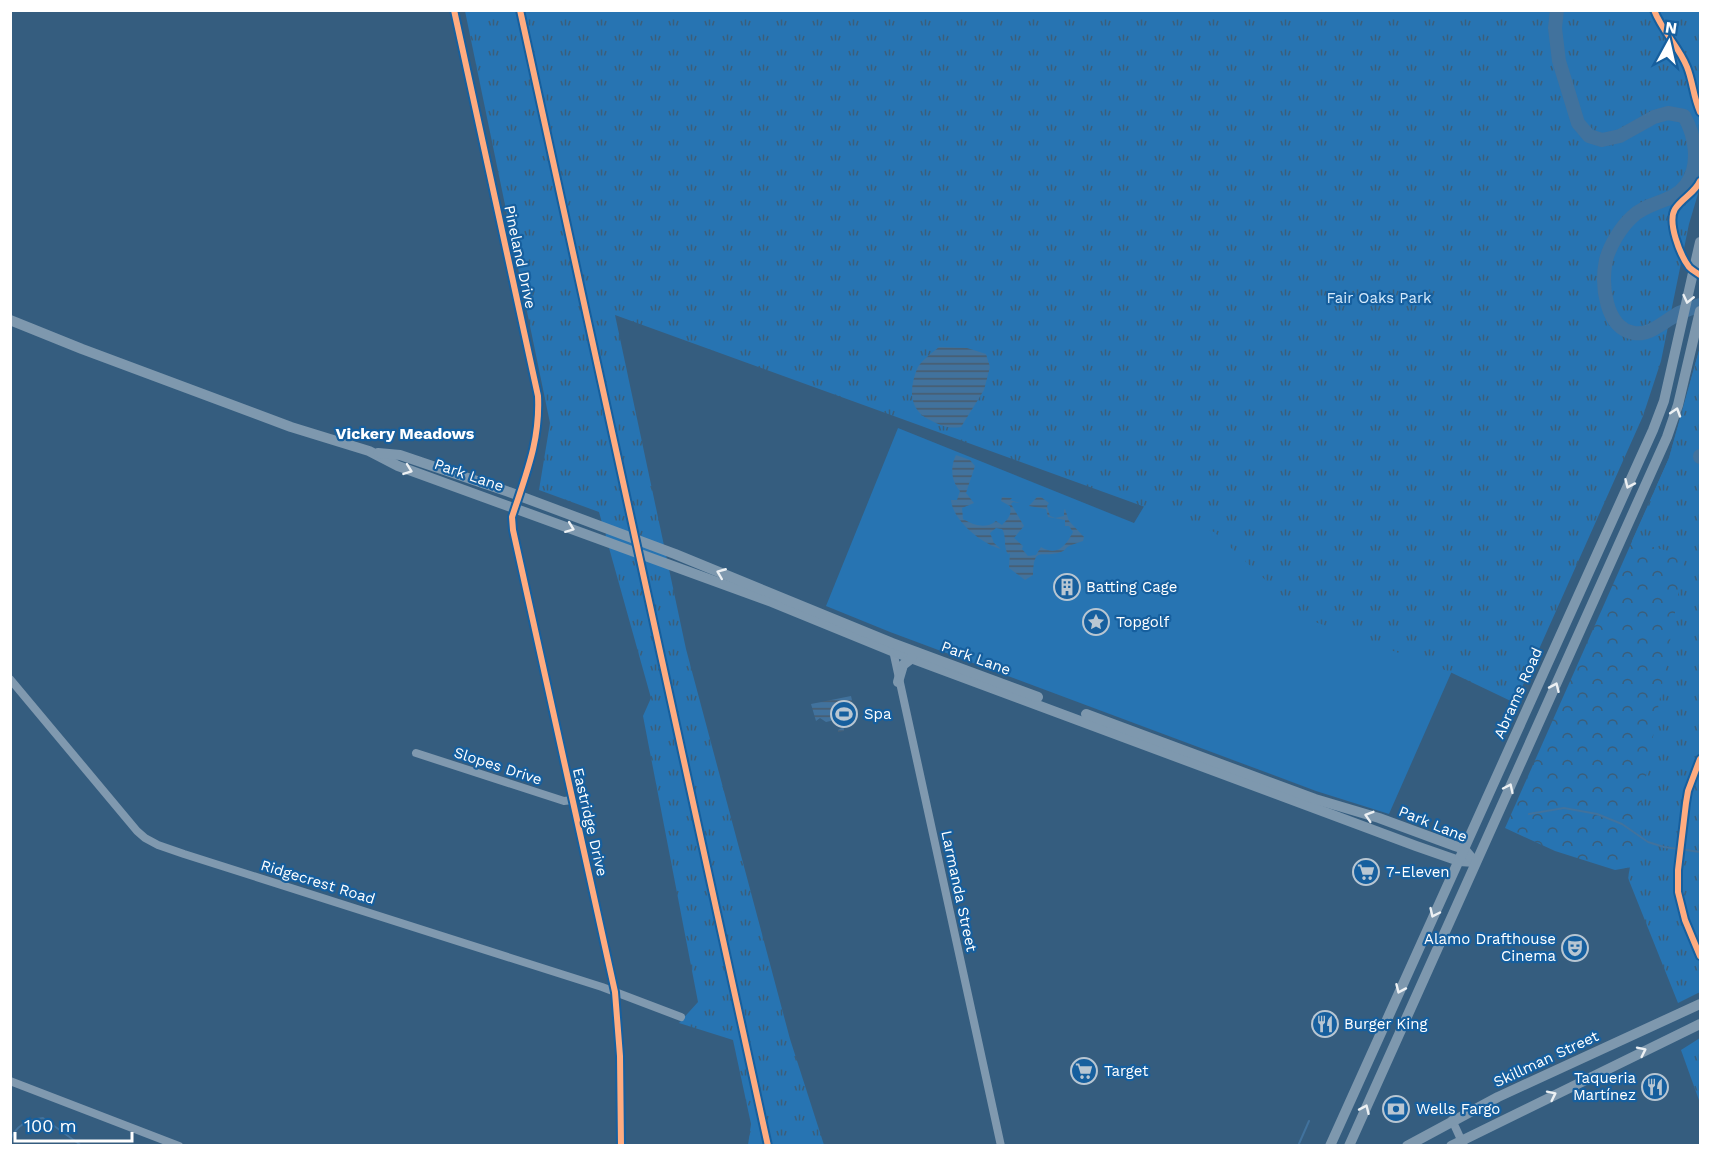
<svg xmlns="http://www.w3.org/2000/svg" width="1711" height="1156" viewBox="0 0 1711 1156" font-family="'Work Sans',sans-serif">
	<style>
		.grass { fill: #2774b2 }
		.forest { fill: url(#forest-crowns) }
		.park { fill: url(#park-tufts) }
		.water { fill: url(#water-rules) }
		.lines { fill: none; stroke-linecap: round; stroke-linejoin: round }
		.stream { stroke: #41729d; stroke-width: 2 }
		.river { stroke: #41729d; stroke-width: 14 }
		.minor { stroke: #8099af; stroke-width: 8 }
		.major { stroke: #7e98ae; stroke-width: 10 }
		.cycleway-casing { stroke: #165f9e; stroke-width: 10 }
		.cycleway { stroke: #ffac80; stroke-width: 6 }
		.oneway { stroke: #ecf0f3 }
		.labels { text-anchor: middle; dominant-baseline: central; stroke-width: 4.5; stroke-linejoin: round; paint-order: stroke }
		.street-label { font-size: 15px; fill: #fff; stroke: #165f9e }
		.park-label { font-size: 15px; fill: #d6ebfd; stroke: #165f9e }
		.poi-label { font-size: 15px; fill: #fff; stroke: #165f9e; text-anchor: start }
		.neighbourhood-label { font-size: 16px; font-weight: bold; fill: #fff; stroke: #165f9e }
	</style>
	<defs>
		<pattern id="forest-crowns" width="20" height="18" patternUnits="userSpaceOnUse" patternTransform="scale(1.5)"><rect width="20" height="18" fill="#2774b2"/><path d="M2 6a3 3 0 1 1 6 0M12 15a3 3 0 1 1 6 0" fill="none" stroke="#3b5e7a"/></pattern>
		<pattern id="park-tufts" width="24" height="20" patternUnits="userSpaceOnUse" patternTransform="scale(1.5)"><rect width="24" height="20" fill="#2774b2"/><path d="M3 7l-1-3M5 7V3M7 7l1-3M15 17l-1-3M17 17v-4M19 17l1-3" fill="none" stroke="#3b5e7a"/></pattern>
		<pattern id="water-rules" width="6" height="5" patternUnits="userSpaceOnUse" patternTransform="scale(1.5)"><rect width="6" height="5" fill="#41729d"/><path d="M0 2.5h6" fill="none" stroke="#485b6c"/></pattern>
	</defs>
	<rect width="100%" height="100%" fill="#355d7f"/>
	<polygon class="grass" points="898,428 1134,523 1146,503 1217,531 1452,671 1389,814 1316,791 890,632 826,606"/>
	<polygon class="forest" points="1700,347 1700,643 1644,865 1615,870 1555,851 1505,828 1669,458"/>
	<g class="park">
		<polygon points="465,11 1700,11 1700,187 1689,224 1661,361 1643,416 1515,703 1450,672 1307,619 1214,532 615,315 686,649 790,1039 824,1145 748,1145 751,1124 733,1040 679,1023 698,1002 643,716 651,698 599,512 539,490 550,423"/>
		<polygon points="1700,347 1700,992 1678,1003 1628,878 1685,556 1632,541 1669,458"/>
		<polygon points="1700,1038 1700,1103 1681,1050"/>
	</g>
	<g class="water">
		<path d="M 939,347 L 967,348 L 986,354 L 990,367 L 984,390 L 961,427 C 948,429 942,426 930,420 C 908,410 909,387 918,367 C 922,360 932,353 939,347 Z"/>
		<path d="M 956,455 L 970,460 L 975,466 L 966,493 L 974,503 L 962,508 L 963,519 C 975,526 986,529 996,521 L 1002,525 C 1008,519 1012,515 1010,506 L 1001,501 L 1002,497 L 1012,498 L 1010,500 L 1020,503 L 1013,502 L 1011,504 L 1024,526 L 1014,538 L 1023,546 L 1022,549 L 1028,556 L 1036,555 L 1041,547 C 1058,557 1066,545 1073,532 L 1069,526 L 1065,526 L 1065,520 L 1048,517 L 1046,509 L 1029,506 L 1037,497 L 1041,497 L 1049,503 L 1047,506 L 1050,516 L 1055,518 L 1064,516 L 1064,510 L 1065,509 L 1069,521 L 1084,537 L 1083,541 C 1078,543 1073,544 1069,546 C 1064,549 1066,550 1061,552 C 1041,559 1034,544 1033,575 L 1025,580 L 1009,568 L 1010,553 L 1008,554 C 1003,547 1007,537 1002,529 L 996,528 L 990,533 L 994,543 L 1001,549 C 982,544 953,521 951,500 L 957,500 L 960,491 C 951,481 950,467 956,455 Z"/>
		<polygon points="851,696 855,713 849,718 843,720 844,731 838,732 838,730 842,728 839,719 826,722 820,718 816,721 811,704"/>
	</g>
	<g class="lines">
		<g class="stream">
			<polyline points="1529,814 1564,808 1597,814 1622,824 1648,842 1664,847 1700,852"/>
			<path d="M 10,1141 C 16,1125 27,1120 43,1118 L 82,1146"/>
			<polyline points="1298,1146 1309,1121"/>
		</g>
		<g class="river">
			<path d="M 1557,10 L 1555,28 L 1559,61 L 1578,123 L 1589,136 L 1602,140 L 1620,136 L 1654,117 L 1668,113 L 1684,116 C 1695,135 1701,165 1686,185 C 1673,203 1648,201 1632,217 C 1621,227 1610,245 1606,260 C 1601,284 1605,328 1634,333 C 1650,336 1666,320 1679,313 C 1686,310 1693,308 1700,305"/>
			<polyline points="1700,456 1700,457"/>
		</g>
		<g class="minor">
			<path d="M 454,10 L 538,396 C 540,438 528,469 515,508 L 512,517 L 513,530 L 615,992 L 620,1056 L 621,1146"/>
			<polyline points="892,646 1001,1146"/>
			<polyline points="10,679 137,831 145,838 158,845 184,854 602,987 681,1017"/>
			<polyline points="416,753 564,801 572,800"/>
			<polyline points="10,1081 179,1146"/>
			<polyline points="1452,1120 1464,1146"/>
		</g>
		<g class="major">
			<polyline points="10,320 82,349 291,427 369,451 398,466 772,602 892,651 1416,846 1459,861 1475,862"/>
			<polyline points="378,453 400,455 509,492 675,554 892,643 1038,697"/>
			<polyline points="898,682 903,665 912,658"/>
			<polyline points="1086,714 1315,799 1379,818 1455,846 1464,849 1475,862"/>
			<polyline points="1330,1146 1653,430 1664,401 1700,242"/>
			<polyline points="1349,1146 1667,437 1678,405 1700,311"/>
			<polyline points="1407,1146 1498,1097 1700,1004"/>
			<polyline points="1451,1146 1700,1024"/>
		</g>
		<defs>
			<g id="cycleway">
				<path d="M 454,10 L 538,396 C 540,438 528,469 515,508 L 512,517 L 513,530 L 615,992 L 620,1056 L 621,1146"/>
				<polyline points="520,10 768,1146"/>
				<path d="M 1654,10 C 1662,31 1679,47 1687,67 C 1693,82 1693,96 1700,112"/>
				<path d="M 1700,181 C 1695,193 1682,198 1675,209 C 1667,222 1680,255 1689,267 C 1692,270 1697,273 1700,275"/>
				<polyline points="1700,759 1688,791 1686,803 1678,870 1678,892 1685,920 1700,956"/>
			</g>
		</defs>
		<use href="#cycleway" class="cycleway-casing"/>
		<use href="#cycleway" class="cycleway"/>
	</g>
	<defs><path id="oneway-chevron" d="M-2-3.5L2.5 0L-2 3.5" fill="none" stroke-width="1.6" stroke-linecap="round" stroke-linejoin="round" transform="scale(1.5)"/></defs>
	<g class="oneway">
		<use href="#oneway-chevron" transform="translate(1688 299) rotate(103)"/>
		<use href="#oneway-chevron" transform="translate(1676 412) rotate(-72)"/>
		<use href="#oneway-chevron" transform="translate(408 470) rotate(20)"/>
		<use href="#oneway-chevron" transform="translate(1629 484) rotate(114)"/>
		<use href="#oneway-chevron" transform="translate(570 528) rotate(21)"/>
		<use href="#oneway-chevron" transform="translate(721 573) rotate(-158)"/>
		<use href="#oneway-chevron" transform="translate(1555 687) rotate(-66)"/>
		<use href="#oneway-chevron" transform="translate(1509 788) rotate(-65)"/>
		<use href="#oneway-chevron" transform="translate(1369 816) rotate(-163)"/>
		<use href="#oneway-chevron" transform="translate(1434 913) rotate(115)"/>
		<use href="#oneway-chevron" transform="translate(1400 989) rotate(114)"/>
		<use href="#oneway-chevron" transform="translate(1642 1051) rotate(-26)"/>
		<use href="#oneway-chevron" transform="translate(1552 1095) rotate(-26)"/>
		<use href="#oneway-chevron" transform="translate(1365 1109) rotate(-66)"/>
	</g>
	<defs>
		<symbol id="building-ring" viewBox="-11 -11 22 22"><circle r="9.5" fill="#165f9e" stroke="#b8c6d2" stroke-width="1.5"/><path d="M-4-6H4V6H1V3H-1V6H-4ZM-2.5-4.3h1.7v1.8h-1.7ZM.8-4.3h1.7v1.8H.8ZM-2.5-1h1.7V.8h-1.7ZM.8-1h1.7V.8H.8Z" fill="#b8c6d2"/></symbol>
		<symbol id="sight-ring" viewBox="-11 -11 22 22"><circle r="9.5" fill="#165f9e" stroke="#b8c6d2" stroke-width="1.5"/><path d="M0-6L1.8-2.2L6-1.7L2.9 1.2L3.7 5.4L0 3.3L-3.7 5.4L-2.9 1.2L-6-1.7L-1.8-2.2Z" fill="#b8c6d2"/></symbol>
		<symbol id="stadium-ring" viewBox="-11 -11 22 22"><circle r="9.5" fill="#165f9e" stroke="#b8c6d2" stroke-width="1.5"/><path d="M0-5a6.5 5 0 1 0 0 10a6.5 5 0 1 0 0-10ZM-3.5-1.8h7v3.6h-7Z" fill="#b8c6d2"/></symbol>
		<symbol id="supermarket-ring" viewBox="-11 -11 22 22"><circle r="9.5" fill="#165f9e" stroke="#b8c6d2" stroke-width="1.5"/><path d="M-6-5.5h2.5l.6 2H6L4.5 2H-2.5L-4.4-4H-6ZM-1.5 3.2a1.3 1.3 0 1 0 .1 0ZM3 3.2a1.3 1.3 0 1 0 .1 0Z" fill="#b8c6d2"/></symbol>
		<symbol id="theatre-ring" viewBox="-11 -11 22 22"><circle r="9.5" fill="#165f9e" stroke="#b8c6d2" stroke-width="1.5"/><path d="M-5-5.5Q0-4 5-5.5V0Q5 5 0 6Q-5 5-5 0ZM-3.3-2.5H-1v1.5H-3.3ZM1-2.5H3.3v1.5H1ZM-2.8 1Q0 5.5 2.8 1Z" fill="#b8c6d2"/></symbol>
		<symbol id="restaurant-ring" viewBox="-11 -11 22 22"><circle r="9.5" fill="#165f9e" stroke="#b8c6d2" stroke-width="1.5"/><path d="M-5-6h1v4h1v-4h1v4h1v-4h1v5L-1.5 .5V6h-2V.5L-5-1ZM5-6V6H3V1.5H1.5Q1.5-4 5-6Z" fill="#b8c6d2"/></symbol>
		<symbol id="bank-ring" viewBox="-11 -11 22 22"><circle r="9.5" fill="#165f9e" stroke="#b8c6d2" stroke-width="1.5"/><path d="M-6-4H6V4H-6ZM0-2.3a2.3 2.3 0 1 0 0 4.6a2.3 2.3 0 1 0 0-4.6Z" fill="#b8c6d2"/></symbol>
	</defs>
	<g fill-rule="evenodd">
		<use href="#building-ring" x="1052" y="572" width="30" height="30"/>
		<use href="#sight-ring" x="1081" y="607" width="30" height="30"/>
		<use href="#stadium-ring" x="829" y="699" width="30" height="30"/>
		<use href="#supermarket-ring" x="1351" y="857" width="30" height="30"/>
		<use href="#theatre-ring" x="1560" y="933" width="30" height="30"/>
		<use href="#restaurant-ring" x="1310" y="1009" width="30" height="30"/>
		<use href="#supermarket-ring" x="1069" y="1056" width="30" height="30"/>
		<use href="#restaurant-ring" x="1640" y="1072" width="30" height="30"/>
		<use href="#bank-ring" x="1381" y="1094" width="30" height="30"/>
	</g>
	<g class="labels">
		<g class="street-label">
			<text transform="translate(520 257) rotate(78)">Pineland Drive</text>
			<text transform="translate(469 475) rotate(19)">Park Lane</text>
			<text transform="translate(976 658) rotate(20)">Park Lane</text>
			<text transform="translate(1518 693) rotate(-66)">Abrams Road</text>
			<text transform="translate(498 766) rotate(18)">Slopes Drive</text>
			<text transform="translate(590 822) rotate(77)">Eastridge Drive</text>
			<text transform="translate(1433 824) rotate(22)">Park Lane</text>
			<text transform="translate(318 882) rotate(17)">Ridgecrest Road</text>
			<text transform="translate(959 891) rotate(78)">Larmanda Street</text>
			<text transform="translate(1546 1059) rotate(-25)">Skillman Street</text>
		</g>
		<g class="park-label">
			<text x="1379" y="298">Fair Oaks Park</text>
		</g>
		<g class="poi-label">
			<text x="1086" y="587">Batting Cage</text>
			<text x="1116" y="622">Topgolf</text>
			<text x="864" y="714">Spa</text>
			<text x="1386" y="872">7-Eleven</text>
			<text x="1556" y="939" text-anchor="end">Alamo Drafthouse<tspan x="1556" dy="17">Cinema</tspan></text>
			<text x="1344" y="1024">Burger King</text>
			<text x="1104" y="1071">Target</text>
			<text x="1636" y="1078" text-anchor="end">Taqueria<tspan x="1636" dy="17">Martínez</tspan></text>
			<text x="1416" y="1109">Wells Fargo</text>
		</g>
		<g class="neighbourhood-label">
			<text x="405" y="433">Vickery Meadows</text>
		</g>
	</g>
	<rect width="1711" height="1156" fill="none" stroke="#ffffff" stroke-width="24"/>
	<g transform="translate(1669 42) rotate(8)" stroke="#165f9e" stroke-width="4.5" paint-order="stroke">
	<path d="M0-4.5L10 22L0 15L-10 22Z" fill="#ffffff"/>
	<text y="-9" font-size="16" font-weight="bold" text-anchor="middle" fill="#ffffff">N</text>
	</g>
	<path d="M15 1132v9h117v-9" fill="none" stroke="#ffffff" stroke-width="3"/>
	<text x="24" y="1132" font-size="18" fill="#ffffff" stroke="#165f9e" stroke-width="4.5" paint-order="stroke">100 m</text>
</svg>
